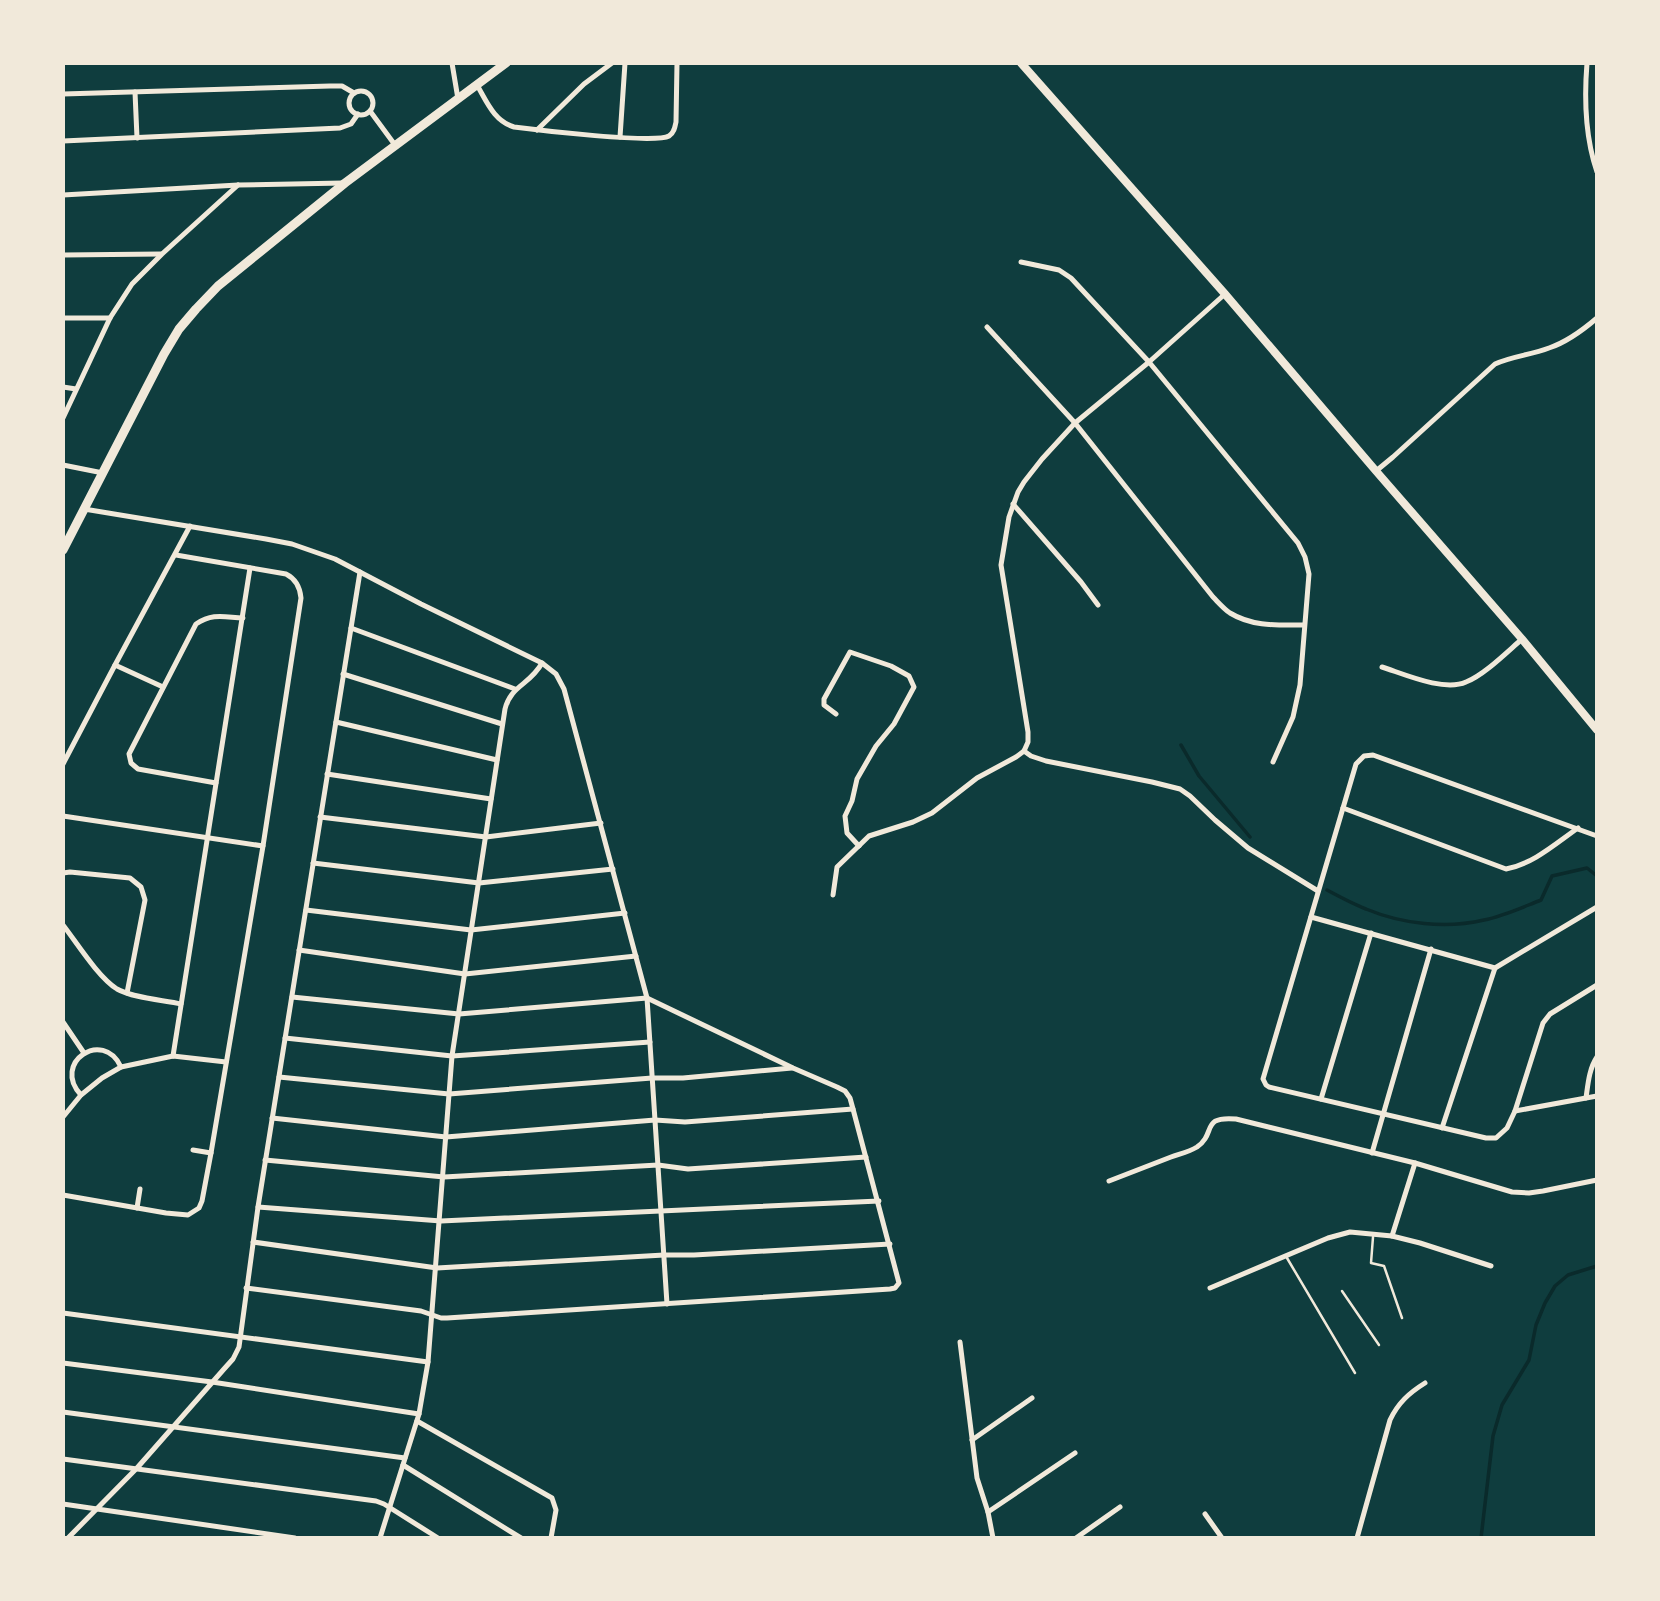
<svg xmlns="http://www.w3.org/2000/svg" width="1660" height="1601" viewBox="0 0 1660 1601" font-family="Overpass,sans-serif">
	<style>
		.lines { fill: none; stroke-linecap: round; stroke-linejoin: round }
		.stream { stroke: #0a2a2b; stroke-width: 3.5 }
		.service { stroke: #f1e9da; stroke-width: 2.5 }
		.minor { stroke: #f1e9da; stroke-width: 5 }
		.secondary { stroke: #f1e9da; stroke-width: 8 }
		.primary { stroke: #f1e9da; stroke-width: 9 }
	</style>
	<rect width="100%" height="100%" fill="#0f3d3e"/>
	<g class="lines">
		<g class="stream">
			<polyline points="1181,745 1199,776 1250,837"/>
			<path d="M 1327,890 C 1340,897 1353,904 1366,909 C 1402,924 1446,929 1484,920 C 1504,916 1523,907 1541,900 L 1552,876 L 1587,868 L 1597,876"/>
			<polyline points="1481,1538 1493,1436 1502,1405 1529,1360 1536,1325 1545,1303 1555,1286 1568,1275 1597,1266"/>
		</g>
		<g class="service">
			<polyline points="1373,1237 1371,1263 1384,1266 1402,1318"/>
			<polyline points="1287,1258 1355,1373"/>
			<polyline points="1342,1291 1379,1345"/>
		</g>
		<g class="minor">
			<polyline points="452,63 458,99"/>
			<path d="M 1587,63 C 1584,100 1585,137 1597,172"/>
			<path d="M 477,85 C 487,102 494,121 514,127 C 537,130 655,144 669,136 C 674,133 675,127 676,122 L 677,63"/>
			<circle cx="361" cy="103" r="12"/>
			<polyline points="135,92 137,138"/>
			<polyline points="63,94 330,86 342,86 354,93"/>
			<polyline points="370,111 395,145"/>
			<polyline points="537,130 584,84 612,63"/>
			<polyline points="620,137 625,63"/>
			<polyline points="63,141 340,128 351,124 358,114"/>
			<polyline points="63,195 238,185 343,183"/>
			<polyline points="63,255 161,254"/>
			<polyline points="1021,262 1059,270 1071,278 1149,362 1298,543 1305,557 1309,574 1300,685 1293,717 1273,762"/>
			<polyline points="63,318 110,318"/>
			<path d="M 987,327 L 1075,423 L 1213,597 C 1218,602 1224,609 1230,613 C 1253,627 1278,625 1304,625"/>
			<polyline points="63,387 76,389"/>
			<polyline points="63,418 110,318 132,284 162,254 238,185"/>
			<polyline points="63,465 103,473"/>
			<path d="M 1376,471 L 1393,457 L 1495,364 C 1513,356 1531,355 1549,348 C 1567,342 1583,330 1597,318"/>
			<polyline points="1013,504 1081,582 1098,605"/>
			<polyline points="84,509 266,539 292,544 335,559 421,604 542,663 556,674 564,689 647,998 667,1304"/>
			<polyline points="351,628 515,689"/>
			<polyline points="115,665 163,687"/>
			<path d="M 1382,667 C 1404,674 1444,692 1466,682 C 1484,675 1507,652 1522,639"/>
			<polyline points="343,674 502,724"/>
			<polyline points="836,714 824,705 824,699 850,652 891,666 909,676 914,687 894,724 876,746 857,779 852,801 845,816 847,833 859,846"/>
			<polyline points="336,722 497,760"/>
			<polyline points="1024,751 1031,756 1046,761 1152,782 1180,789 1190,796 1215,820 1248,848 1318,891"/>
			<polyline points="63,764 115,665 190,526"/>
			<polyline points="327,774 491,799"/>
			<path d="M 216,783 L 138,769 L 131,763 L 129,754 L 196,624 C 213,613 223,617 243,618"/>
			<path d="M 1343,808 L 1506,869 C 1533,864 1555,844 1578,828"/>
			<polyline points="63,816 263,846"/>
			<polyline points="320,817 486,837 601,823"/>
			<polyline points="1597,836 1373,755 1364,756 1356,764 1263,1079 1266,1085 1269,1087 1486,1138 1496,1138 1507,1128 1515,1111 1543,1023 1550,1014 1597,985"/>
			<polyline points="313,863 479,883 613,869"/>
			<polyline points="63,873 70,872 130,878 141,887 145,900 127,993"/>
			<polyline points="833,895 837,867 869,836 913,822 932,813 977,778 1016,757 1024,751 1028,742 1028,732 1001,565 1009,517 1018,492 1024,482 1042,459 1075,423 1149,362 1225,294"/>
			<polyline points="306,910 471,930 625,913"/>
			<polyline points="1311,917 1495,968 1597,907"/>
			<path d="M 63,925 C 77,943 98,977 117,989 C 133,998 163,1000 181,1004"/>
			<polyline points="299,950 465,974 636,956"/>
			<polyline points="63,1022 84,1053"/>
			<polyline points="285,1038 452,1056 650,1042"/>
			<polyline points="173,1056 250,568"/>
			<polyline points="279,1077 449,1094 652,1078 683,1078 792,1068"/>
			<path d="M 81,1095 C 51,1063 103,1028 121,1067"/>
			<path d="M 1586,1098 C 1588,1084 1589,1069 1597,1057"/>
			<polyline points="1321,1099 1371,933"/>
			<polyline points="1515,1111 1597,1096"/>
			<polyline points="63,1117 81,1095 102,1078 121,1067 173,1056 226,1062"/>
			<polyline points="272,1118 446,1137 655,1120 685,1122 853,1109"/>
			<polyline points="1442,1128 1495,968"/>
			<polyline points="193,1150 211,1153"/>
			<polyline points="1372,1153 1431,949"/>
			<polyline points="265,1160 444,1177 658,1165 688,1169 866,1157"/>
			<path d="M 1109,1181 C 1130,1173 1150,1165 1171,1157 C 1179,1154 1189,1152 1197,1147 C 1217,1133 1200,1116 1236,1119 L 1415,1163 L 1512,1192 L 1529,1193 L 1543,1191 L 1597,1180"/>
			<path d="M 63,1195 L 166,1213 L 188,1215 L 199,1208 L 202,1201 L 211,1153 L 263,846 L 301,598 C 300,587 296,579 286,574 L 176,555"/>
			<polyline points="258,1207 441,1221 879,1201"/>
			<polyline points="137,1208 140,1189"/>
			<polyline points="1392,1236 1415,1163"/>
			<polyline points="253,1242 437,1268 664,1255 694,1255 890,1244"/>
			<polyline points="246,1288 421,1311 441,1318 447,1318 890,1289 895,1288 899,1283 853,1109 850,1098 845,1091 837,1087 793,1068 647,998 459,1014 292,997"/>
			<polyline points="1210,1288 1328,1238 1350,1232 1392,1236 1420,1243 1491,1266"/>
			<polyline points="63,1313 428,1362"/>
			<polyline points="960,1342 977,1478 988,1512 993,1538"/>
			<polyline points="63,1363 212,1382 419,1414"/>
			<polyline points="63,1412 405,1458"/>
			<polyline points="417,1421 552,1498 556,1510 551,1538"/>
			<polyline points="972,1440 1032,1398"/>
			<polyline points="63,1459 376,1501 384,1504 438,1538"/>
			<polyline points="403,1465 521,1538"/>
			<polyline points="63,1504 295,1538"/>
			<polyline points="988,1512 1075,1453"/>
			<polyline points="1205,1514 1222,1538"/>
			<polyline points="68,1538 137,1468 224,1369 233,1359 239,1347 258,1207 360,572"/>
			<path d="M 380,1538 L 419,1414 L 428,1362 L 452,1056 L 505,709 C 511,685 530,685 542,663"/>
			<polyline points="1076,1538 1120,1507"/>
			<path d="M 1357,1538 L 1390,1420 C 1398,1403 1409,1393 1425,1383"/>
		</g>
		<polyline class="secondary" points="1021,63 1225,294 1376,471 1522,639 1597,730"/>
		<polyline class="primary" points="63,550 164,354 179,329 196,309 218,286 345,183 506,63"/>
	</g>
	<rect width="1660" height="1601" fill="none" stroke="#f1e9da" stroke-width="130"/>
</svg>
